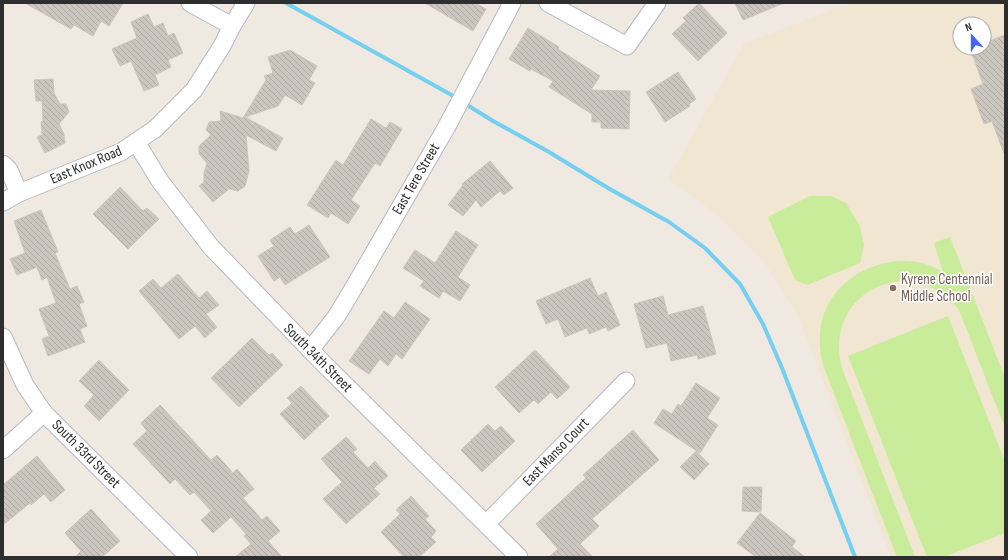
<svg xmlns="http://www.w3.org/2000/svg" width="1008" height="560" viewBox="0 0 1008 560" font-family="'Sofia Sans Condensed',sans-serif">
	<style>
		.education { fill: #f0e6d1; fill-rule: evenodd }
		.pitch { fill: #c9ec9a }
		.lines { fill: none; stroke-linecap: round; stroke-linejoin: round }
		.stream { stroke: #75cff0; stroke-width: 4 }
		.building { fill: url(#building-back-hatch); stroke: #cbc5ba }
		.minor-casing { stroke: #b4b7c1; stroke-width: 19 }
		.minor { stroke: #fff; stroke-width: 17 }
		.education-dot { fill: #8d6e63; stroke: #fff; stroke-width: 1.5 }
		.labels { text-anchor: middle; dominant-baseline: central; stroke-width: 3; stroke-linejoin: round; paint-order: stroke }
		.street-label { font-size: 15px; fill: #2e2e2e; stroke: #fff }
		.education-label { font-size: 15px; fill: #785e54; stroke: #fff; text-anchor: start }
	</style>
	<defs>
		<pattern id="building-back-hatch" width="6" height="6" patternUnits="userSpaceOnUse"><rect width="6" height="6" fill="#cbc7bf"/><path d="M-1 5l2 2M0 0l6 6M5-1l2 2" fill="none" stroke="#afaba4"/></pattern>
	</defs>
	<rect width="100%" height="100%" fill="#efe9e1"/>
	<path class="education" d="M 850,3 L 1005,3 L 1005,557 L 891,557 L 798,316 L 763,260 L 720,217 L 668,179 L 744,44 ZM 960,24 L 984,24 L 984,48 L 960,48 Z"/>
	<g class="pitch">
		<polygon points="810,196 831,196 846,203 860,226 864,245 860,263 807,285 795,280 768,217"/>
		<path d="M 950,237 L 1005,378 L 1005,428 L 959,310 C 910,248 819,295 843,371 L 915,557 L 897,557 L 823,365 C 819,348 818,331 824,314 C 840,268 903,246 943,272 L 934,243 Z"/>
		<polygon points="948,316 1005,462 1005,533 944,557 927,557 848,356"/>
	</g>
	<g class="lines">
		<g class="stream">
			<polyline points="286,3 457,98"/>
			<polyline points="464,103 493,121 549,152 608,188 669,222 705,248 740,284 763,324 782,368 855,557"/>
		</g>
	</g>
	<g class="building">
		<polygon points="25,3 123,3 109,26 101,21 93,36 74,25 71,29"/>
		<polygon points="425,3 475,3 486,9 473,31"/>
		<polygon points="699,3 727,33 698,61 672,34 686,21 683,18"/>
		<polygon points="735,3 784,3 743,20"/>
		<polygon points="148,14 154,27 163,23 168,36 174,33 183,53 168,60 171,67 155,75 159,85 144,91 131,61 120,66 112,49 137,38 131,22"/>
		<polygon points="528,28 559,47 558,49 600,76 591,90 630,91 629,129 601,128 601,122 592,122 592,114 549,87 553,81 531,69 530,71 509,59"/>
		<polygon points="1005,35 1005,153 1004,153 992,121 984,124 971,89 983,84 970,48 984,48 984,43"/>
		<polygon points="290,50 317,66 309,80 315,83 302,105 285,95 278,106 245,117 283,138 276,151 246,135 249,171 245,186 238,191 229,189 213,202 199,186 204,182 204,173 207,163 199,154 199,146 211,135 206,130 209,122 221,121 220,111 243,118 266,80 264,76 273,73 268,57"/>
		<polygon points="678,72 696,99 689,104 690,106 665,122 646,92"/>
		<polygon points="53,79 54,93 60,104 66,104 69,112 59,124 64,134 65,143 45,153 37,137 42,135 41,122 43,121 42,101 36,101 34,80"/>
		<polygon points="371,119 386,128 390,122 402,129 380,166 375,163 351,200 360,206 348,224 331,213 328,218 307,205 336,160 343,165"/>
		<polygon points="490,161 513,188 504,195 500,191 481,207 476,200 463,216 448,205 463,185 462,184"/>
		<polygon points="120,187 143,211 147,208 159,219 128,249 93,214"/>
		<polygon points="41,210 58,252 55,253 70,289 77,286 84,302 79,304 87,326 80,329 85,342 48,356 42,339 49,336 39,309 56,303 47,277 42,280 37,267 17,275 10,259 25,253 14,221"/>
		<polygon points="309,225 330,257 285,285 280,277 274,281 258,256 274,246 270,240 290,227 295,234"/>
		<polygon points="456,231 478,245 458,277 470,285 460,301 443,291 439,298 420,286 424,281 403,268 415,250 435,263"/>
		<polygon points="178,274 199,298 207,291 219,305 206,314 217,327 205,338 195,326 179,339 139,291 153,279 161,288"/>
		<polygon points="590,278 598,296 606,292 620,325 608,331 606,327 589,334 587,328 565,337 558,319 546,324 536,301"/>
		<polygon points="663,296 668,315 703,306 716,354 698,359 697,355 671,361 667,343 646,348 634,304"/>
		<polygon points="405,302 430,319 402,359 396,354 388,366 380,359 369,374 349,361 384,311 394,318"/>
		<polygon points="252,338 269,355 272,353 283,365 239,407 211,378"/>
		<polygon points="535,350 570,387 557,399 551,392 538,404 534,400 519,413 495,387"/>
		<polygon points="99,360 129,390 99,421 84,406 94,395 79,381"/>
		<polygon points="696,383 720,398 707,418 718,425 700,453 654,423 663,409 672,414 678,404 681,406"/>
		<polygon points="301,386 329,416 304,440 280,414 292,403 287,398"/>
		<polygon points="160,405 211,460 217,455 233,473 237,469 254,489 243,498 262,520 267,516 280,531 268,541 282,557 235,557 251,544 244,536 246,534 231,517 213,533 201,520 211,511 194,492 190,495 175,479 170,484 133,444 147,431 141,423"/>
		<polygon points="488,424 495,431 501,426 515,441 482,472 461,450"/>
		<polygon points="633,430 659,460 592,519 599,526 580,544 593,557 549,557 558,549 536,524 586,478 583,475"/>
		<polygon points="346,437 357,449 353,452 368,468 375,461 388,476 374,488 380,494 346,524 323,499 342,482 321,459"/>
		<polygon points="696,451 709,464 694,480 680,467"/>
		<polygon points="37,456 65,490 51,502 44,494 31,505 30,503 3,525 3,485"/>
		<polygon points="743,487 762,487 761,512 742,511"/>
		<polygon points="411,496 429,516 425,519 436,531 431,537 436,542 419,557 404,557 381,532 400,514 396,510"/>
		<polygon points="91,509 120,541 102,557 75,557 81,551 65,533"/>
		<polygon points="760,513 796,541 792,547 805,557 756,557 737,543"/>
	</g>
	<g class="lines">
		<defs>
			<g id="minor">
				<polyline points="190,3 232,26"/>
				<polyline points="548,3 627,46 657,3"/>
				<polyline points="136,142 160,181 211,247 324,364 519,557"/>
				<polyline points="3,164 9,170 19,193"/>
				<polyline points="3,202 19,193 121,152 155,129 194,90 222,46 232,26 246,3"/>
				<polyline points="3,337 25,385 44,413 189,557"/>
				<polyline points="310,350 336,317 350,294 446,128 512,3"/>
				<polyline points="3,450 44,413"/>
				<polyline points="486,524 626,381"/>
			</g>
		</defs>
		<use href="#minor" class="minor-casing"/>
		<use href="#minor" class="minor"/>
	</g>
	<circle class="education-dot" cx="893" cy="288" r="4"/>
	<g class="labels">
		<g class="street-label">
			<text transform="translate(86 165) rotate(-23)">East Knox Road</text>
			<text transform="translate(416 179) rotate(-60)">East Tere Street</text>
			<text transform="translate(318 358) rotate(45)">South 34th Street</text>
			<text transform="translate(556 452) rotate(-46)">East Manso Court</text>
			<text transform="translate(86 454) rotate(45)">South 33rd Street</text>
		</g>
		<g class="education-label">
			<text x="901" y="279">Kyrene Centennial<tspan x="901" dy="17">Middle School</tspan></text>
		</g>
	</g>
	<rect width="1008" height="560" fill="none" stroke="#2e2e2e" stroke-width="8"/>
	<g transform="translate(972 36) rotate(339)"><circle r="19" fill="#ffffff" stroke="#ababab"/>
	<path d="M0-3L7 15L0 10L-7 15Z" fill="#4264fb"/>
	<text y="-6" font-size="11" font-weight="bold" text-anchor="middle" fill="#2e2e2e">N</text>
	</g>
</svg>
